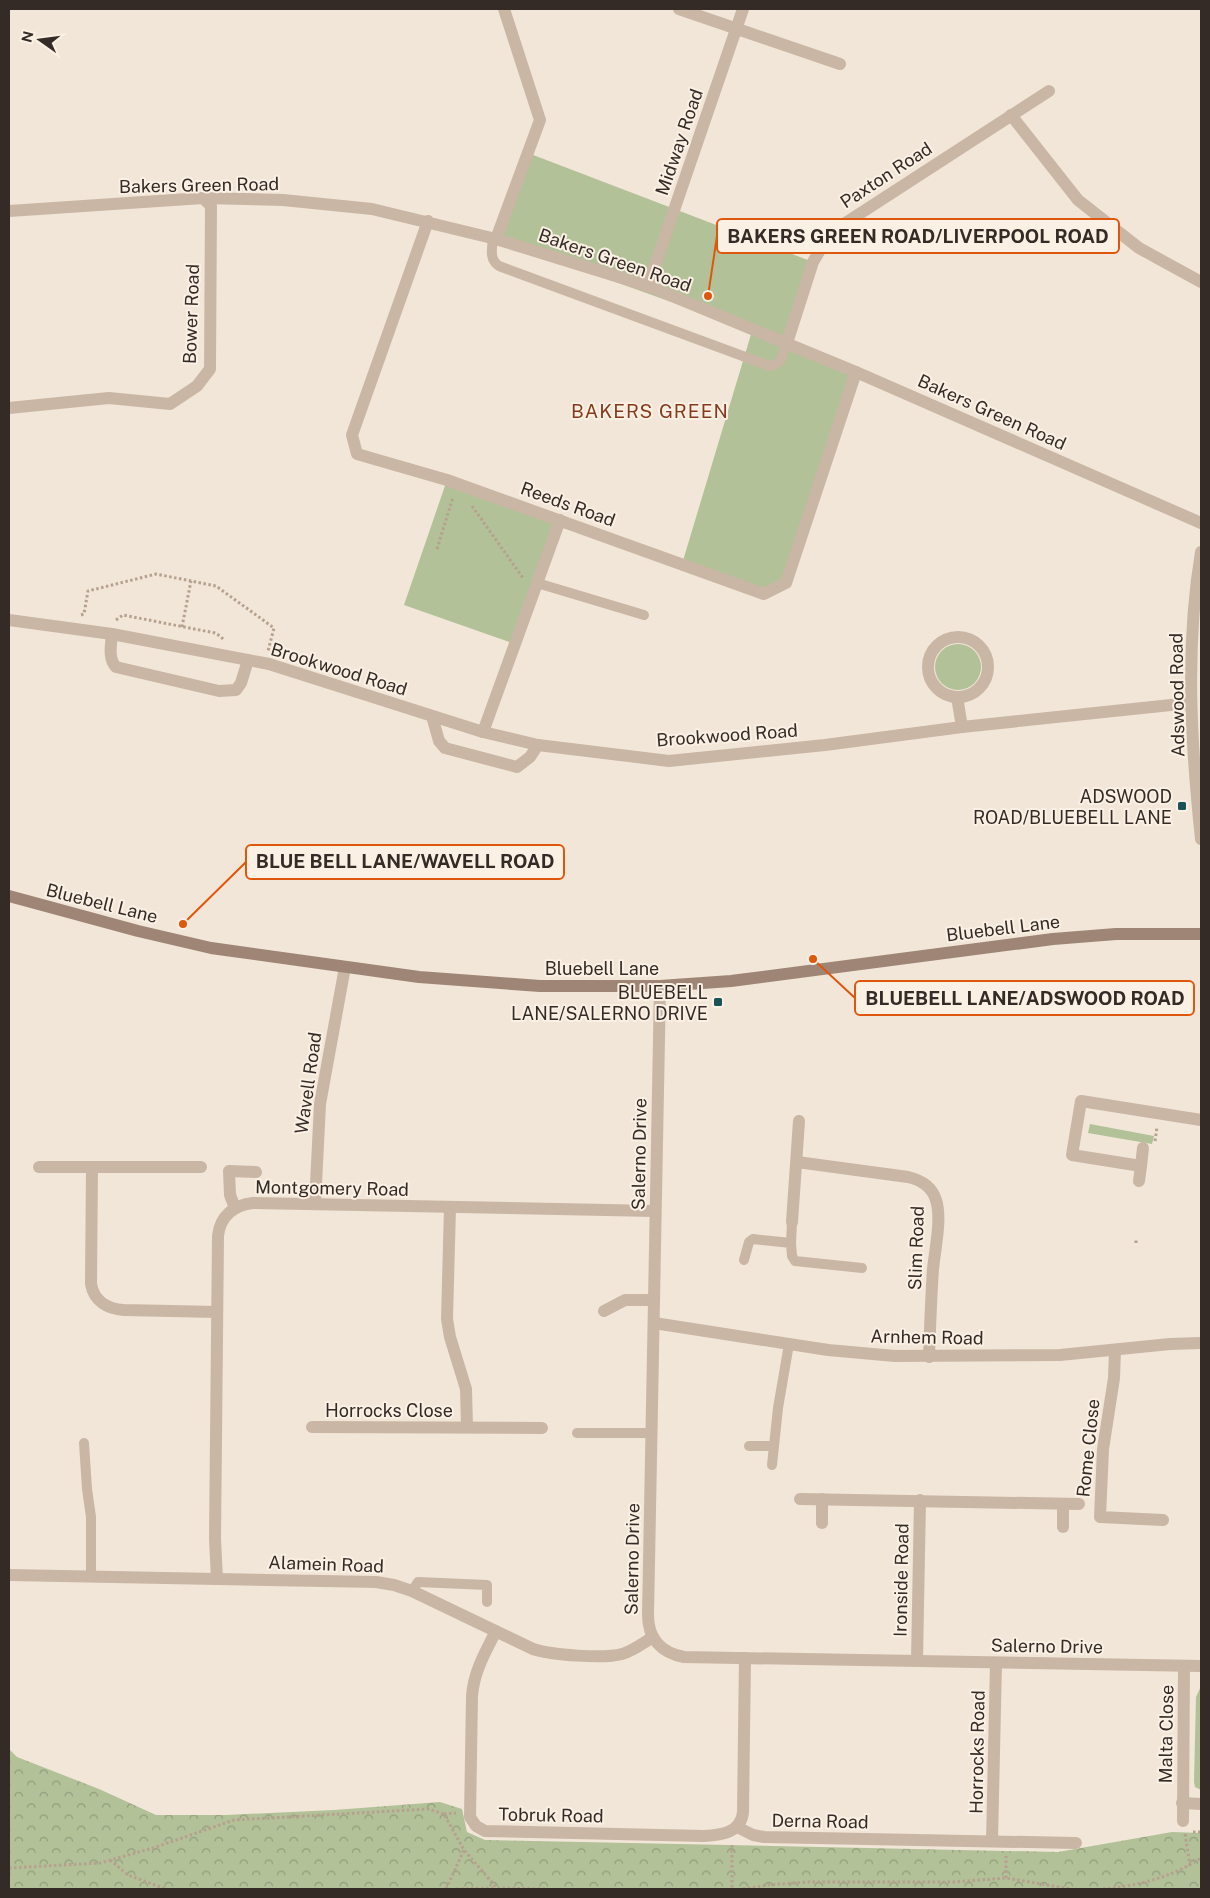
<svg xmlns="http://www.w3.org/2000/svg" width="1210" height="1898" viewBox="0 0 1210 1898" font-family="'Public Sans',sans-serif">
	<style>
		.grass { fill: #b2c198 }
		.forest { fill: url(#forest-crowns) }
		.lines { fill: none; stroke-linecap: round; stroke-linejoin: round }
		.path { stroke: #b6a08e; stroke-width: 3; stroke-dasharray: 2.5 2.5; stroke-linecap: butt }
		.lane { stroke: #cab6a4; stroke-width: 10 }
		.street { stroke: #cab6a4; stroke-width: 12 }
		.secondary { stroke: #9e8575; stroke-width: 12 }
		.poi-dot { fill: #1a5258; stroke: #faf0e4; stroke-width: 2 }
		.labels { text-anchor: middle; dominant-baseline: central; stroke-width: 4; stroke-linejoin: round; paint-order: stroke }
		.street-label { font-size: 18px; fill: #352b26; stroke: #faf0e4 }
		.poi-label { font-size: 18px; fill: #352b26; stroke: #faf0e4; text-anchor: end }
		.neighbourhood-label { font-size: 19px; letter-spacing: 1px; fill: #87391c; stroke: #faf0e4 }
		.leader { fill: none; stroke: #df570d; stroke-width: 2 }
		.callout-dot { fill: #df570d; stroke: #faf0e4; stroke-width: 2 }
		.callout { fill: #faf0e4; stroke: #df570d; stroke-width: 2 }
		.callout-label { font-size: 19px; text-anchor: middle; font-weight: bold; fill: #352b26 }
	</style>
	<defs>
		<pattern id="forest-crowns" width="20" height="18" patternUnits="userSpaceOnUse" patternTransform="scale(1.25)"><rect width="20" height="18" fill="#b2c198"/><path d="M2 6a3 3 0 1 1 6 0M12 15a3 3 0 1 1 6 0" fill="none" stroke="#929d7c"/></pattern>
	</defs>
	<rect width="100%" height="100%" fill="#f2e6d8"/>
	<g class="grass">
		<polygon points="528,153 813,262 787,343 856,372 786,583 764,594 682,564 752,331 496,239"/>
		<polygon points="447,480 560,520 515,644 404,605"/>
		<circle cx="958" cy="667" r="23"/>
		<polygon points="1090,1124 1154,1136 1152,1144 1088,1133"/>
		<polygon points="1201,1686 1201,1790 1195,1787 1194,1782 1196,1697"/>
	</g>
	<polygon class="forest" points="9,1749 17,1757 99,1789 156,1815 226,1815 334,1810 440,1802 462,1809 467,1832 485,1840 1058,1852 1172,1832 1201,1833 1201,1889 9,1889"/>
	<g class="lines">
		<g class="path">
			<polyline points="472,506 523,578"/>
			<polyline points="437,549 453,497"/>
			<polyline points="81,615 84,614 88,591 156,574 216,586 274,628 268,651"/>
			<polyline points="116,620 123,615 215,633 220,636 224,640"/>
			<polyline points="182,627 191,581"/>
			<polyline points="1155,1141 1157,1127"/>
			<polyline points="1136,1243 1136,1240"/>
			<polyline points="444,1814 456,1813"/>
			<polyline points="1193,1832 1201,1832"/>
			<polyline points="1185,1834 1190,1866"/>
			<polyline points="732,1845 732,1889"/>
			<polyline points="110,1860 128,1875 166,1889"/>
			<polyline points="9,1868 100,1863 153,1848 234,1820 428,1809 444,1814 464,1850 497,1888 548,1889"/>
			<polyline points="1006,1878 1006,1856"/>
			<polyline points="446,1889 464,1850"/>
			<polyline points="456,1889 496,1888"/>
			<polyline points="743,1889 767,1885 809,1882 953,1882 1006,1878 1071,1889"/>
			<path d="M 1103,1889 C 1138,1886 1172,1877 1201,1858"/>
		</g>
		<g class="lane">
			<path d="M 493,238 C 492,249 489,259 499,266 L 767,365 L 773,366 L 780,361 L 787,343"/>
			<polyline points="537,583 644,615"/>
			<polyline points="791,1243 792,1222"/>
			<polyline points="744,1260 749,1242 753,1239 791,1243 792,1256 795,1261 862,1268"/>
			<polyline points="577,1433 651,1433"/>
			<polyline points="84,1443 87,1489 91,1517 91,1577"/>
			<polyline points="749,1446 774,1446"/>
			<polyline points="772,1465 778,1408 789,1344"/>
			<polyline points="412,1591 418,1582 487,1585 487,1602"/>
		</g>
		<g class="street">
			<polyline points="679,9 840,64"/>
			<polyline points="1011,115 1078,200 1139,248 1201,282"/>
			<polyline points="9,211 203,198 283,200 372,209 496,239 648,286 856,372 1201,523"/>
			<polyline points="428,221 352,435 357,454 447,480 764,594 786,583 856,372"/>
			<polyline points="496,239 540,120 504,9"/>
			<polyline points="648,286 743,9"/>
			<polyline points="787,343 813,262 830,233 1049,91"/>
			<polyline points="9,408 109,398 170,404 197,386 210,369 211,206 203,198"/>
			<path d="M 1201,552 C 1185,647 1191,744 1201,839"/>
			<polyline points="9,620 112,634 269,664 483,732 538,745 669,761 825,745 962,727 1190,703"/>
			<path d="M 112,634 C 111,645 108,659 116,667 L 219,691 L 236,690 L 241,683 L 248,660"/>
			<circle cx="958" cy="667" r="30"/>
			<polyline points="957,697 962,727"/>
			<polyline points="432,716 439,741 445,748 517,767 530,757 538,745"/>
			<polyline points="483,732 560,520"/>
			<path d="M 660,986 L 648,1615 C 648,1638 661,1653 684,1657 L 1201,1666"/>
			<polyline points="1143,1148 1141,1166 1072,1155 1081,1101 1201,1120"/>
			<path d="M 797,1162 L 908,1177 C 921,1180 932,1187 936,1200 C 942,1218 935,1249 933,1269 C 931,1298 930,1328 929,1357"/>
			<polyline points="39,1167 201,1167"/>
			<path d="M 92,1167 L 91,1284 C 94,1301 107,1309 124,1310 L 217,1312"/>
			<polyline points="1139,1181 1141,1166"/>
			<polyline points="315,1204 320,1104 345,967"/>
			<polyline points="450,1207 447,1319 450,1337 466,1389 467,1427"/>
			<polyline points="235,1208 230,1195 229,1171 256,1172"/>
			<polyline points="792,1222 799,1121"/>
			<polyline points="604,1311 625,1300 654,1300"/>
			<polyline points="654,1323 828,1350 895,1356 1060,1355 1170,1344 1201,1343"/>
			<polyline points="1115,1350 1114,1378 1103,1449 1100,1517 1163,1520"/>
			<polyline points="312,1427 542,1428"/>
			<polyline points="800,1499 1079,1504"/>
			<polyline points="822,1523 822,1499"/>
			<polyline points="1063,1527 1063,1504"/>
			<path d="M 9,1575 L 376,1582 L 394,1585 L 412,1591 L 533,1649 C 551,1655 604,1659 622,1654 C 633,1651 643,1643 653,1637"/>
			<path d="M 217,1579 L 215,1539 L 218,1236 C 220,1216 234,1205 253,1203 L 655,1211"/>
			<path d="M 496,1631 C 485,1653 474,1671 472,1696 L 470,1817 L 476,1826 L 485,1831 L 704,1836 C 721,1835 741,1833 743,1812 L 745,1658"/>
			<polyline points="917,1661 920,1500"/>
			<polyline points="1182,1803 1201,1804"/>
			<polyline points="1183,1821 1184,1666"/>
			<polyline points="737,1827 753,1835 764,1837 1076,1843"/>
			<polyline points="992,1841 996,1663"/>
		</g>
		<polyline class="secondary" points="9,896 138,931 211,948 419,977 540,986 660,986 731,981 1053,939 1116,934 1201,934"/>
	</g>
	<g class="poi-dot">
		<rect x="1177" y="801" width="10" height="10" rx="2.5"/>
		<rect x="713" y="997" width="10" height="10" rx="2.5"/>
	</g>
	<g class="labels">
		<g class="street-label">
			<text transform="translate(679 142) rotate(-71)">Midway Road</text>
			<text transform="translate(886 175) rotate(-33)">Paxton Road</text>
			<text transform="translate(199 185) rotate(-1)">Bakers Green Road</text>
			<text transform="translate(615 260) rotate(19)">Bakers Green Road</text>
			<text transform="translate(191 314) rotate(-88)">Bower Road</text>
			<text transform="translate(992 412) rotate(24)">Bakers Green Road</text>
			<text transform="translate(568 504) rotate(20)">Reeds Road</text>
			<text transform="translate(339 669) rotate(17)">Brookwood Road</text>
			<text transform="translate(1177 695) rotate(-91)">Adswood Road</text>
			<text transform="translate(727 735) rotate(-4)">Brookwood Road</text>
			<text transform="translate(102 903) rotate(14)">Bluebell Lane</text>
			<text transform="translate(1003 928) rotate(-7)">Bluebell Lane</text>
			<text x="602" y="968">Bluebell Lane</text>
			<text transform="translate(308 1083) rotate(-82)">Wavell Road</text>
			<text transform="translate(639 1154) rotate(-89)">Salerno Drive</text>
			<text transform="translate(332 1188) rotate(1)">Montgomery Road</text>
			<text transform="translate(916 1248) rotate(-88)">Slim Road</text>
			<text transform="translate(927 1337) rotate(1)">Arnhem Road</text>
			<text x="389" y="1410">Horrocks Close</text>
			<text transform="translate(1088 1448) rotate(-84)">Rome Close</text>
			<text transform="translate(632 1559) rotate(-89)">Salerno Drive</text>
			<text transform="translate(326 1564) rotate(2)">Alamein Road</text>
			<text transform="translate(901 1580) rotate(-89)">Ironside Road</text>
			<text transform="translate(1047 1646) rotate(1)">Salerno Drive</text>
			<text transform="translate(1166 1734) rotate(-89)">Malta Close</text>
			<text transform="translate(977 1752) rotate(-89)">Horrocks Road</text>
			<text transform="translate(551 1815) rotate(1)">Tobruk Road</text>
			<text transform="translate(820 1821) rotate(1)">Derna Road</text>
		</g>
		<g class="poi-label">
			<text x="1172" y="796">ADSWOOD<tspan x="1172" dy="21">ROAD/BLUEBELL LANE</tspan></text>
			<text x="708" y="992">BLUEBELL<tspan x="708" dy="21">LANE/SALERNO DRIVE</tspan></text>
		</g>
		<g class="neighbourhood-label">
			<text x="650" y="411">BAKERS GREEN</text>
		</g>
	</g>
	<path class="leader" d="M708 296L717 236M183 924L246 862M813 959L855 998"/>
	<g class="callout-dot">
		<circle cx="708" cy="296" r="5"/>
		<circle cx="183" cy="924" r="5"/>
		<circle cx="813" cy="959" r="5"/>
	</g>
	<g class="callout">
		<rect x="717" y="219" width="402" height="34" rx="5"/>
		<rect x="246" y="845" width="318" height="34" rx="5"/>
		<rect x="855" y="981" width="339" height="34" rx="5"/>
	</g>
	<g class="callout-label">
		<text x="918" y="243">BAKERS GREEN ROAD/LIVERPOOL ROAD</text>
		<text x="405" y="868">BLUE BELL LANE/WAVELL ROAD</text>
		<text x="1025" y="1005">BLUEBELL LANE/ADSWOOD ROAD</text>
	</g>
	<rect width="1210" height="1898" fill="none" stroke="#352b26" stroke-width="20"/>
	<g transform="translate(40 40) rotate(284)" stroke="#faf0e4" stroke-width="4" paint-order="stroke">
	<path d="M0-4L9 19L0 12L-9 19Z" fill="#352b26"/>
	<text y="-8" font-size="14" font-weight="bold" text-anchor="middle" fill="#352b26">N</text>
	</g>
</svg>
